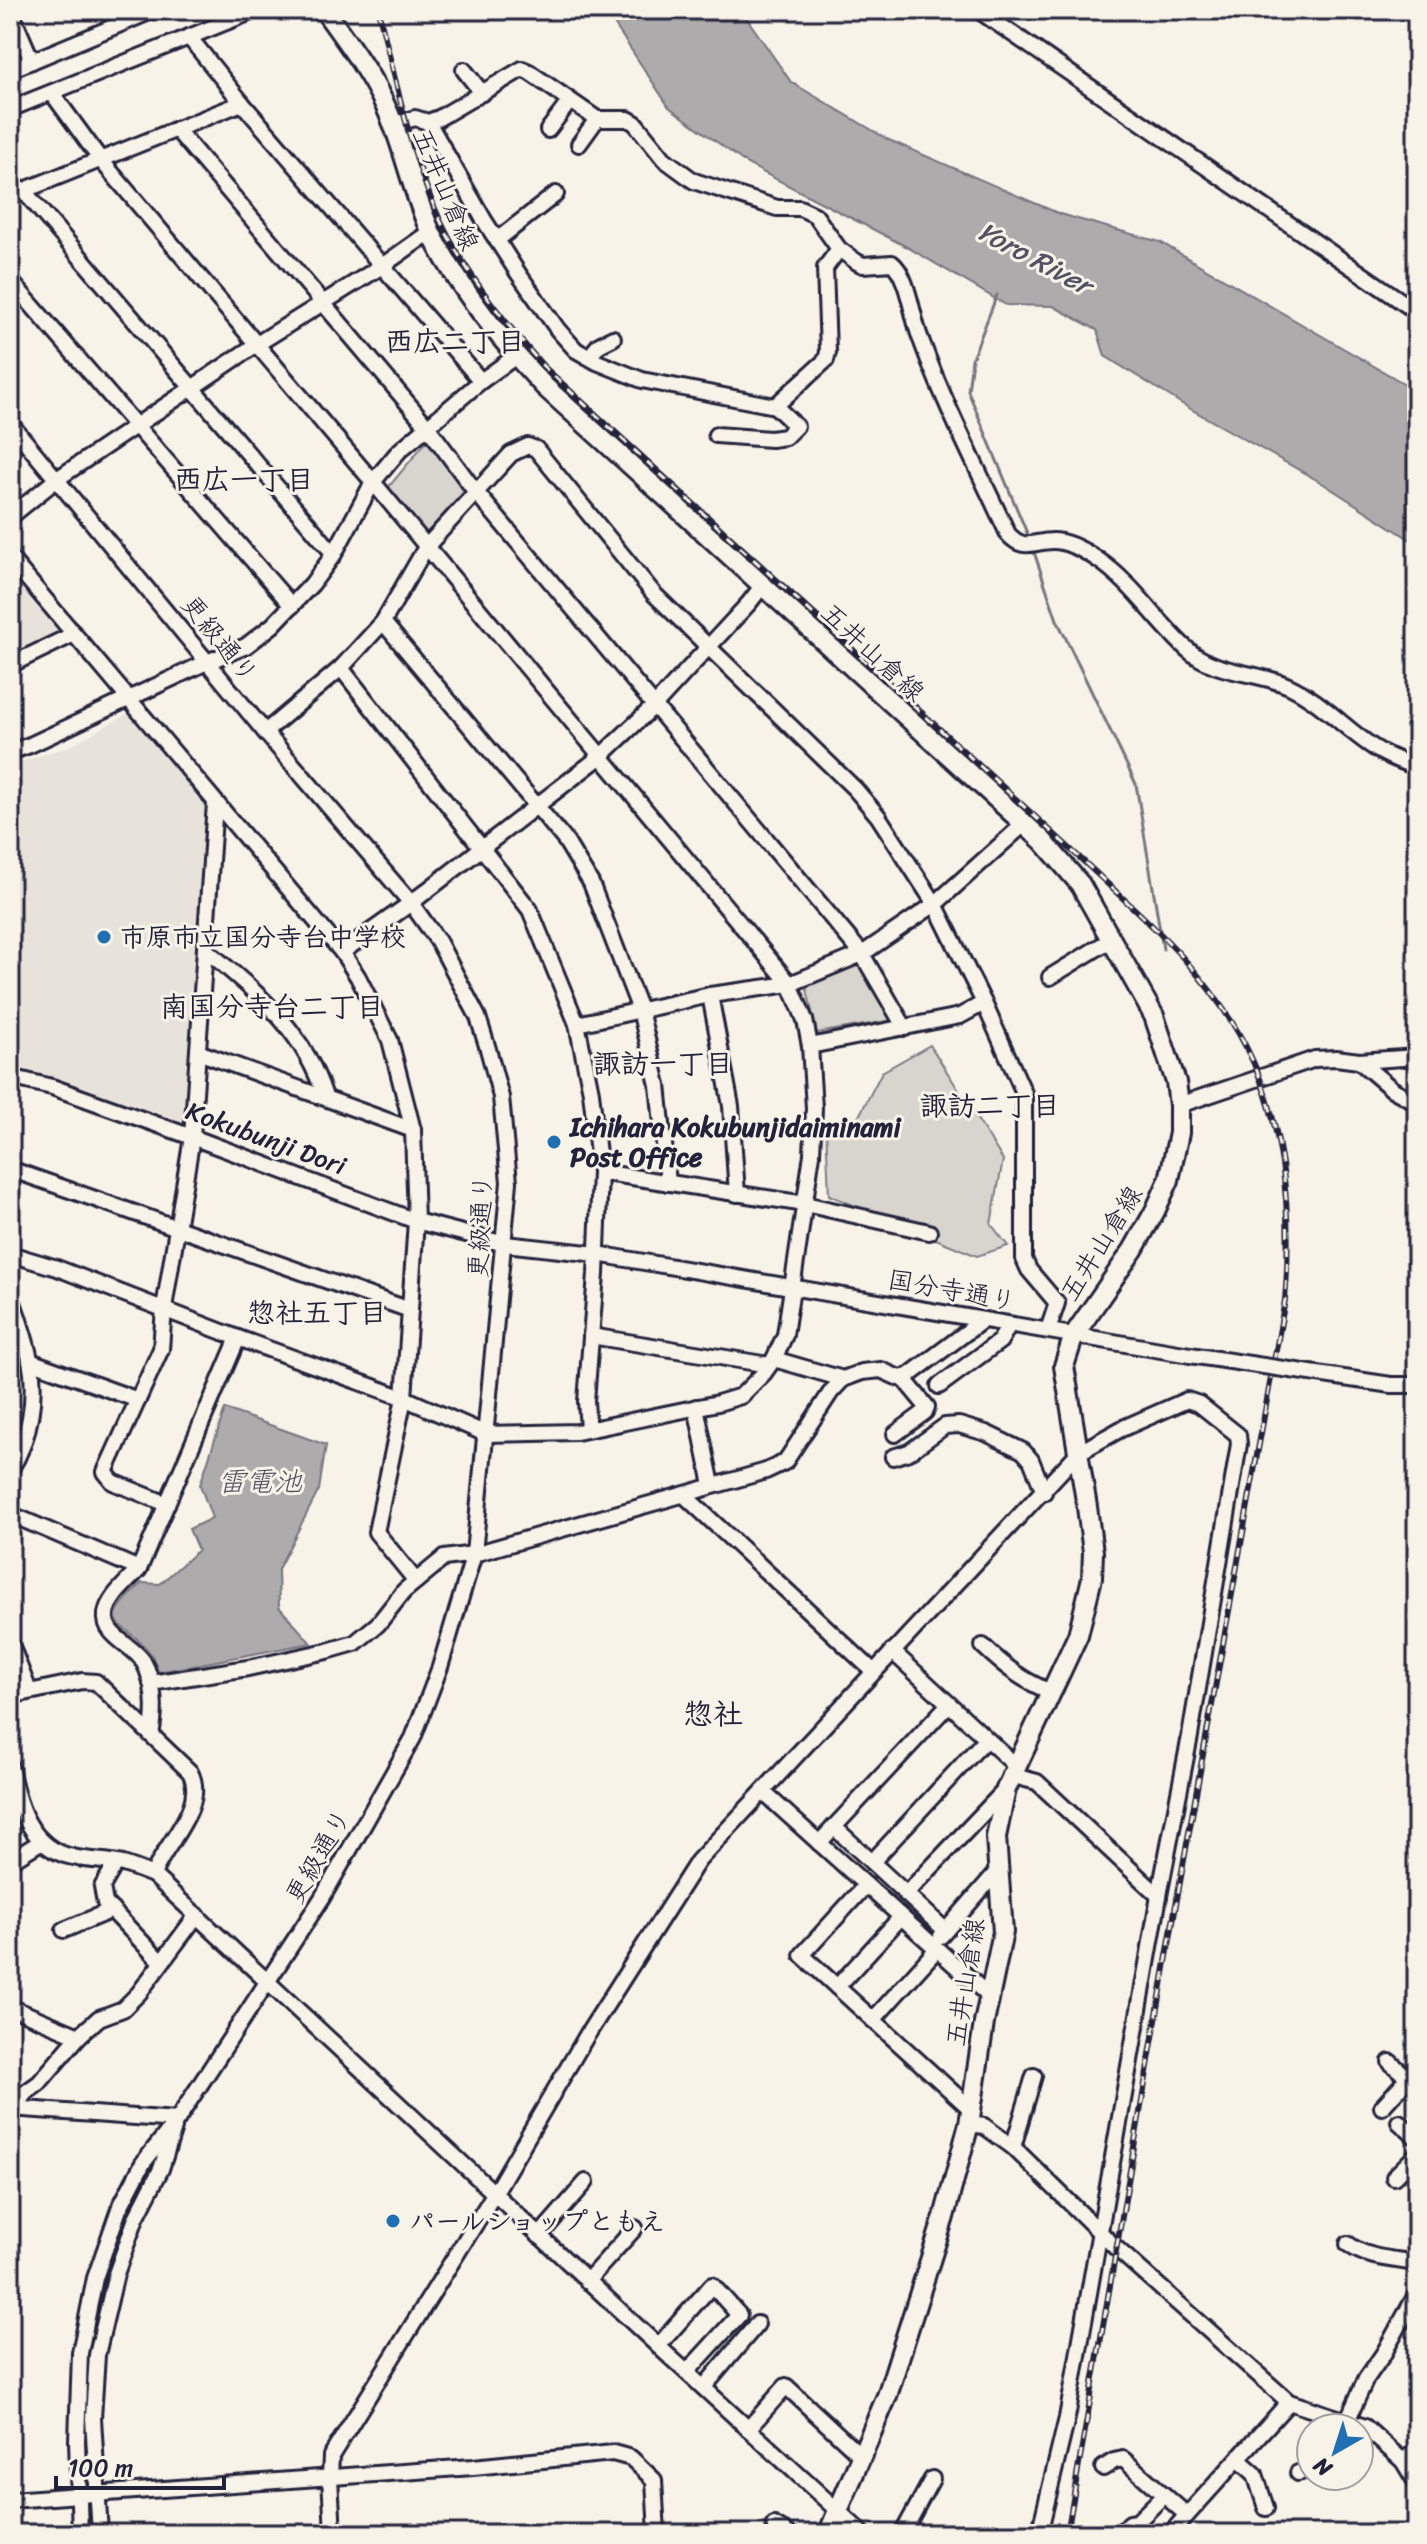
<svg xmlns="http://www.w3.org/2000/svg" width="1427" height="2544" viewBox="0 0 1427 2544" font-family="Sriracha,'Klee One',sans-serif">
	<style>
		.built { fill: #e7e3db }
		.green { fill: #d8d5cf; stroke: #7d7c85; stroke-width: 2 }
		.water { fill: #aeabad; stroke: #76747f; stroke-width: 2 }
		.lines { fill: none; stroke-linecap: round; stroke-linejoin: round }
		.stream { stroke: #76747f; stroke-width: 3 }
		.minor-casing { stroke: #22223b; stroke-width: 20 }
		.major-casing { stroke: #22223b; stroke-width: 24 }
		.minor { stroke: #f7f3e8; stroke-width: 14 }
		.major { stroke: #f7f3e8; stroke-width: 18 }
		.rail-casing { stroke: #22223b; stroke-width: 6 }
		.rail { stroke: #f7f3e8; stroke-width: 3; stroke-dasharray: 9; stroke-linecap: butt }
		.minor-bridge-casing { stroke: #22223b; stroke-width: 20; stroke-linecap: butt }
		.minor-bridge { stroke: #f7f3e8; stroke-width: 14 }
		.poi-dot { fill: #1f6fb2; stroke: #f7f3e8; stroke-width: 3 }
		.labels { text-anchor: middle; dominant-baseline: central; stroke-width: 6; stroke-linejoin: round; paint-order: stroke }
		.street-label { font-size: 26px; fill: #22223b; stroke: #f7f3e8 }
		.poi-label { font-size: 26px; font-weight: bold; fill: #22223b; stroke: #f7f3e8; text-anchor: start }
		.water-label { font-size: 28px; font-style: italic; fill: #535263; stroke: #f7f3e8 }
		.neighbourhood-label { font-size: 28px; font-weight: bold; fill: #22223b; stroke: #f7f3e8 }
		.quarter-label { font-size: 30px; font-weight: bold; fill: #22223b; stroke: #f7f3e8 }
	</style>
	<rect width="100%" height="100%" fill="#f7f3e8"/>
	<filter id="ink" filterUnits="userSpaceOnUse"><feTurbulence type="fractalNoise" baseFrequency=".0125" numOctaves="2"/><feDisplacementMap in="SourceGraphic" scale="16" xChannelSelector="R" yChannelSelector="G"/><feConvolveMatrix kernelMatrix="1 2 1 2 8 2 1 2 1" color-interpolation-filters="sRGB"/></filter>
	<g filter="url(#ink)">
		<g class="built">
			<polygon points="10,571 63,633 10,657"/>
			<polygon points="129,713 207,804 187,1127 10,1069 10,765 68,747"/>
		</g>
		<g class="green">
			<polygon points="429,438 469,486 425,535 387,489"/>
			<polygon points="863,961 899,1019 817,1033 806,985"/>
			<polygon points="930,1045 1003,1160 991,1224 1008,1246 977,1256 829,1195 826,1126 858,1118 882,1072"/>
		</g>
		<g class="water">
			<polygon points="605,10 741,10 791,82 889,140 1060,214 1160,242 1417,391 1417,544 1322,483 1187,407 1105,356 1097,330 1053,306 1006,305 907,247 747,164 669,107"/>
			<path d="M 225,1409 L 326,1445 L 319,1490 L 278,1569 L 279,1607 L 311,1643 L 158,1672 C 156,1666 154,1659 151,1654 C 125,1618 92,1630 142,1583 L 160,1584 L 198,1550 L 189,1529 L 212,1518 L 200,1485 Z"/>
		</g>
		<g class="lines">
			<g class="stream">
				<polyline points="997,295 972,359 968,391 1029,538"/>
				<polyline points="1033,549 1057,620 1136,784 1163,949"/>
			</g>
			<defs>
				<g id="minor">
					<polyline points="10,10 32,61"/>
					<polyline points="978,10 1417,312"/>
					<polyline points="189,37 242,103 481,381"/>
					<polyline points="10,70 154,10"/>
					<polyline points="464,70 482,93"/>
					<polyline points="10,109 256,10"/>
					<polyline points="428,122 484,220 518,273 558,330 576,350 597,362 642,380 775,406 792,422"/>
					<path d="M 392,125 L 415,118 L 428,122 L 439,118 L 522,69 L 529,72 L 597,119 L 628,119 L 635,123 L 664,159 L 694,181 L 777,208 L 800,208 L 815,215 L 839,249 L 857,262 L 863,265 L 892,263 C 908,275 912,317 920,337 C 944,404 978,469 1008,534 C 1024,552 1033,541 1053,541 C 1068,541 1085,551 1097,559 C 1133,583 1156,621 1187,649 C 1216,675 1256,671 1289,686 C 1321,701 1344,728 1373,747 C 1386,756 1402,762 1417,767"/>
					<polyline points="176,129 427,426 475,491 862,954 905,1028"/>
					<polyline points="548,130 570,101"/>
					<polyline points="579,144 597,119"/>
					<polyline points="23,190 334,554"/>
					<polyline points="10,196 242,103"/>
					<polyline points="497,240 556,194"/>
					<polyline points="10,280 292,606"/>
					<polyline points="589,357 599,345 613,338"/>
					<polyline points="775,406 826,360 828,352 825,268 839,249"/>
					<polyline points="10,423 265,732 411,903 438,941 478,1017 488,1049 501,1097 509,1182 474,1554 440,1667 413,1738 322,1898 177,2120 143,2163 119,2209 95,2278 80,2353 77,2441 80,2534"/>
					<polyline points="716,435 771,439 785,437 796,426"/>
					<polyline points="10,517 57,479 257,344 382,266 430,232"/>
					<polyline points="10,558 342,952 358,977 390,1040 413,1130 416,1221 404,1398 376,1532 416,1581"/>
					<polyline points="383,622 565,840 591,883 640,1010 658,1085 668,1183"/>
					<polyline points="10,665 74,634"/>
					<polyline points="341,668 530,910 577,1024 591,1092 600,1172 596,1274 586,1401 588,1429"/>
					<polyline points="265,732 341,668 383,622 426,547 511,454 528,446 536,449 654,594 855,789 878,816 935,904 984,1003 1024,1093 1024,1259 1029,1270 1057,1303 1048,1330"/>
					<polyline points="10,752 30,745 207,662 246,646 273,625 312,584 334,554 373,482 399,451 481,381 516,356"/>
					<path d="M 205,949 C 258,994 303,1028 325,1097"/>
					<polyline points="342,952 411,903 601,756 655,705 749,603 763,585"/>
					<polyline points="1050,977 1112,939"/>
					<polyline points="710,995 731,1106 737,1194"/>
					<polyline points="577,1024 710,995 790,984 862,954 935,904 1024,824"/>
					<polyline points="810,1046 960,1016 984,1003"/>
					<polyline points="198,1052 413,1130"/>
					<polyline points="1359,1061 1392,1089 1417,1103"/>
					<polyline points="10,1077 52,1087 192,1137 416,1221 505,1244 597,1254 1190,1355"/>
					<polyline points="1179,1105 1315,1059 1336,1058 1359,1061 1417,1057"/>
					<polyline points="10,1169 410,1310"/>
					<polyline points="600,1172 805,1204 929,1232"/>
					<polyline points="10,1254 57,1268 238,1338 404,1398 486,1434 577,1432 718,1403 741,1396 764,1373 774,1359 785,1335 812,1154 814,1108 810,1046 805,1020 790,984 373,482 100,159 52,93"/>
					<path d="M 10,1293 C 17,1315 26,1338 30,1360 C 37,1396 30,1440 10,1470"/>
					<polyline points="591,1336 769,1365"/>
					<polyline points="774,1359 843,1379"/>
					<polyline points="30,1361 138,1400"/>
					<polyline points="1391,1385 1417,1385"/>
					<polyline points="939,1386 1000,1341 1009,1325"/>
					<polyline points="696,1407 712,1485"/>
					<polyline points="895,1434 925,1412 927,1407 903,1378"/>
					<polyline points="893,1457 909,1452 945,1426 959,1425 986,1433 1023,1451 1031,1460 1044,1492"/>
					<polyline points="684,1495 873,1671"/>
					<polyline points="167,1504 113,1482 105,1472 161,1349 164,1308 192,1137 215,803"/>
					<polyline points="10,1514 139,1569 238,1338"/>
					<path d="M 139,1569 C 129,1581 108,1597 106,1614 C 103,1636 133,1645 143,1661 C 155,1682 156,1711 151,1735"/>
					<polyline points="10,1642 29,1691"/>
					<path d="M 983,1646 C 1004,1666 1023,1681 1051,1692"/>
					<polyline points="892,1651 1016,1766"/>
					<polyline points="151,1683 248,1668 327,1651 355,1643 378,1624 404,1591 444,1558 474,1554 766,1471 785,1462 831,1392 843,1379 862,1372 881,1370 899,1378 908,1376 983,1320"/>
					<path d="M 10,1696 L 82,1681 L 96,1682 L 190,1772 C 208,1806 164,1844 153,1875"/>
					<path d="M 10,1766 C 17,1804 30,1849 73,1857 C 90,1861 107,1860 123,1864 C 133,1867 143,1871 153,1875 L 658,2346 L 863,2534"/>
					<polyline points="1010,1775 1037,1782 1159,1896"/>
					<polyline points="763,1792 989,1996"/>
					<polyline points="834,1827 945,1930"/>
					<polyline points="819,1843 948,1705"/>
					<polyline points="10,1861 42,1841"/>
					<polyline points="872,1862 986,1739"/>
					<polyline points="116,1863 102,1887 105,1903 161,1962"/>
					<polyline points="866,1885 802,1955 972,2110"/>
					<polyline points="906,1894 1006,1789"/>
					<polyline points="64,1930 112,1910"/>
					<polyline points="941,1936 1000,1868"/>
					<polyline points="837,1987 901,1917"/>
					<polyline points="10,2007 79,2036"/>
					<polyline points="873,2020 937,1949"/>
					<polyline points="1390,2062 1417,2086"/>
					<polyline points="1382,2107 1408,2078"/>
					<polyline points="10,2108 177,2120"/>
					<polyline points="14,2108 25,2093 39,2083 79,2036 99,2018 123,2009 139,1993 197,1915"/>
					<polyline points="1399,2122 1417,2138"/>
					<polyline points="969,2124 984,2126 1013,2147 1116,2248 1289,2402 1365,2427 1403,2461 1417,2484"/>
					<polyline points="1013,2147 1034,2076"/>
					<polyline points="1394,2177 1417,2154"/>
					<polyline points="539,2236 586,2182"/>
					<path d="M 1348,2244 C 1367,2259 1394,2259 1417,2263"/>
					<polyline points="587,2281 635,2228"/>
					<polyline points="658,2346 712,2285 739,2315 687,2372"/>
					<polyline points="704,2387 757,2324"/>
					<polyline points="1347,2421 1366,2379 1384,2353 1417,2293"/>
					<polyline points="748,2429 786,2386 861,2456"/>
					<polyline points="1238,2459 1255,2474 1266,2508"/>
					<polyline points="1403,2461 1417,2450"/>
					<polyline points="1103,2468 1114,2461 1123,2459 1187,2515"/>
					<polyline points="1298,2473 1311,2469"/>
					<polyline points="10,2500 473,2467 613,2453 631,2458 654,2480 657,2534"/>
					<polyline points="774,2525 789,2534"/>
					<polyline points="100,2534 93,2418 97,2355 116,2274 136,2218 161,2169 174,2128"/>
					<polyline points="333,2534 330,2477 331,2456 494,2194 587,2035 698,1861 1078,1453 1121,1429 1187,1400 1199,1404 1238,1435 1239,1444 1190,1736 1159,1896 1067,2418 1039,2534"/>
					<polyline points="902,2534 932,2479"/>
					<polyline points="1119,2534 1130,2523 1137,2522 1164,2495"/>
					<polyline points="1170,2534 1289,2402"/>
				</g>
				<path id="major" d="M 324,10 C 344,38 366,67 381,97 C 404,141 411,191 432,235 C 461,292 502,341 545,387 L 1043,841 L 1080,884 L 1154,1016 L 1176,1082 L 1179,1105 L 1179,1133 L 1169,1180 L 1155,1211 L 1133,1250 L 1074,1335 L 1064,1366 L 1087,1507 L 1093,1552 L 1092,1578 L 1078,1635 L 1006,1789 L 996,1837 L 1003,1932 L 984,2023 L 969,2124 L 944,2217 L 887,2396 L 828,2534"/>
			</defs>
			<use href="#minor" class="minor-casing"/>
			<use href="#major" class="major-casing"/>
			<use href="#minor" class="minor"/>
			<use href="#major" class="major"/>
			<defs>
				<path id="rail" d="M 378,10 C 397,83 413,171 449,238 C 475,285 508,326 543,366 C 688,500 834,633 980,766 C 1024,807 1069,847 1113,889 C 1162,934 1205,975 1239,1034 C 1284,1113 1293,1210 1285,1300 L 1175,1910 L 1067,2534"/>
			</defs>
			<use href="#rail" class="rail-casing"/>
			<use href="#rail" class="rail"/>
			<defs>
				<polyline id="minor-bridge" points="1190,1355 1391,1385"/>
			</defs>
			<use href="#minor-bridge" class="minor-bridge-casing"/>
			<use href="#minor-bridge" class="minor-bridge"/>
		</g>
	</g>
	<g class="poi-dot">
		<circle cx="104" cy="937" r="8"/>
		<circle cx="554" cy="1142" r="8"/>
		<circle cx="393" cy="2221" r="8"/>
	</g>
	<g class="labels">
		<g class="street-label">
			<text transform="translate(446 189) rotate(67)">五井山倉線</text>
			<text transform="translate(220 639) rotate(51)">更級通り</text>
			<text transform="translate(873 652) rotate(43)">五井山倉線</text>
			<text transform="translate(266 1138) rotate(20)">Kokubunji Dori</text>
			<text transform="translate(480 1226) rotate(-87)">更級通り</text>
			<text transform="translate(1101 1243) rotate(-58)">五井山倉線</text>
			<text transform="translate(952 1290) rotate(10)">国分寺通り</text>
			<text transform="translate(318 1856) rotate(-60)">更級通り</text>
			<text transform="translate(965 1982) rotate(-81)">五井山倉線</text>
		</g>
		<g class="poi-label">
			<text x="120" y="937">市原市立国分寺台中学校</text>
			<text x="570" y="1127">Ichihara Kokubunjidaiminami<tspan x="570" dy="30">Post Office</tspan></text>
			<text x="409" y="2221">パールショップともえ</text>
		</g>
		<g class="water-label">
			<text transform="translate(1035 258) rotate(28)">Yoro River</text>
			<text x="260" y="1481">雷電池</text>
		</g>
		<g class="neighbourhood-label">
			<text x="455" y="341">西広二丁目</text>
			<text x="244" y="479">西広一丁目</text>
			<text x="272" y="1006">南国分寺台二丁目</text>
			<text x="663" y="1063">諏訪一丁目</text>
			<text x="990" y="1105">諏訪二丁目</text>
			<text x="317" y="1312">惣社五丁目</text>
		</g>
		<g class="quarter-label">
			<text x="713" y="1714">惣社</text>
		</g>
	</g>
	<rect width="1427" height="2544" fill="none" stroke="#f7f3e8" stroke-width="40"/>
	<rect x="20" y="20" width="1387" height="2504" fill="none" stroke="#22223b" stroke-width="3" filter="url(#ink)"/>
	<g transform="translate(1335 2452) rotate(219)"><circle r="38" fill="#f7f3e8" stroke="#a29fa3" stroke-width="2"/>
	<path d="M0-6L14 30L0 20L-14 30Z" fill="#1f6fb2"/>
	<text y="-12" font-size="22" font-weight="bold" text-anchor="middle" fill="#22223b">N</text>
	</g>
	<path d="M56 2476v12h168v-12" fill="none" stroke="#22223b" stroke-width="4"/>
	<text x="68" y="2476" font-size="24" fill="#22223b" stroke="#f7f3e8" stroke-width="6" paint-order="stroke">100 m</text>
</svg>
